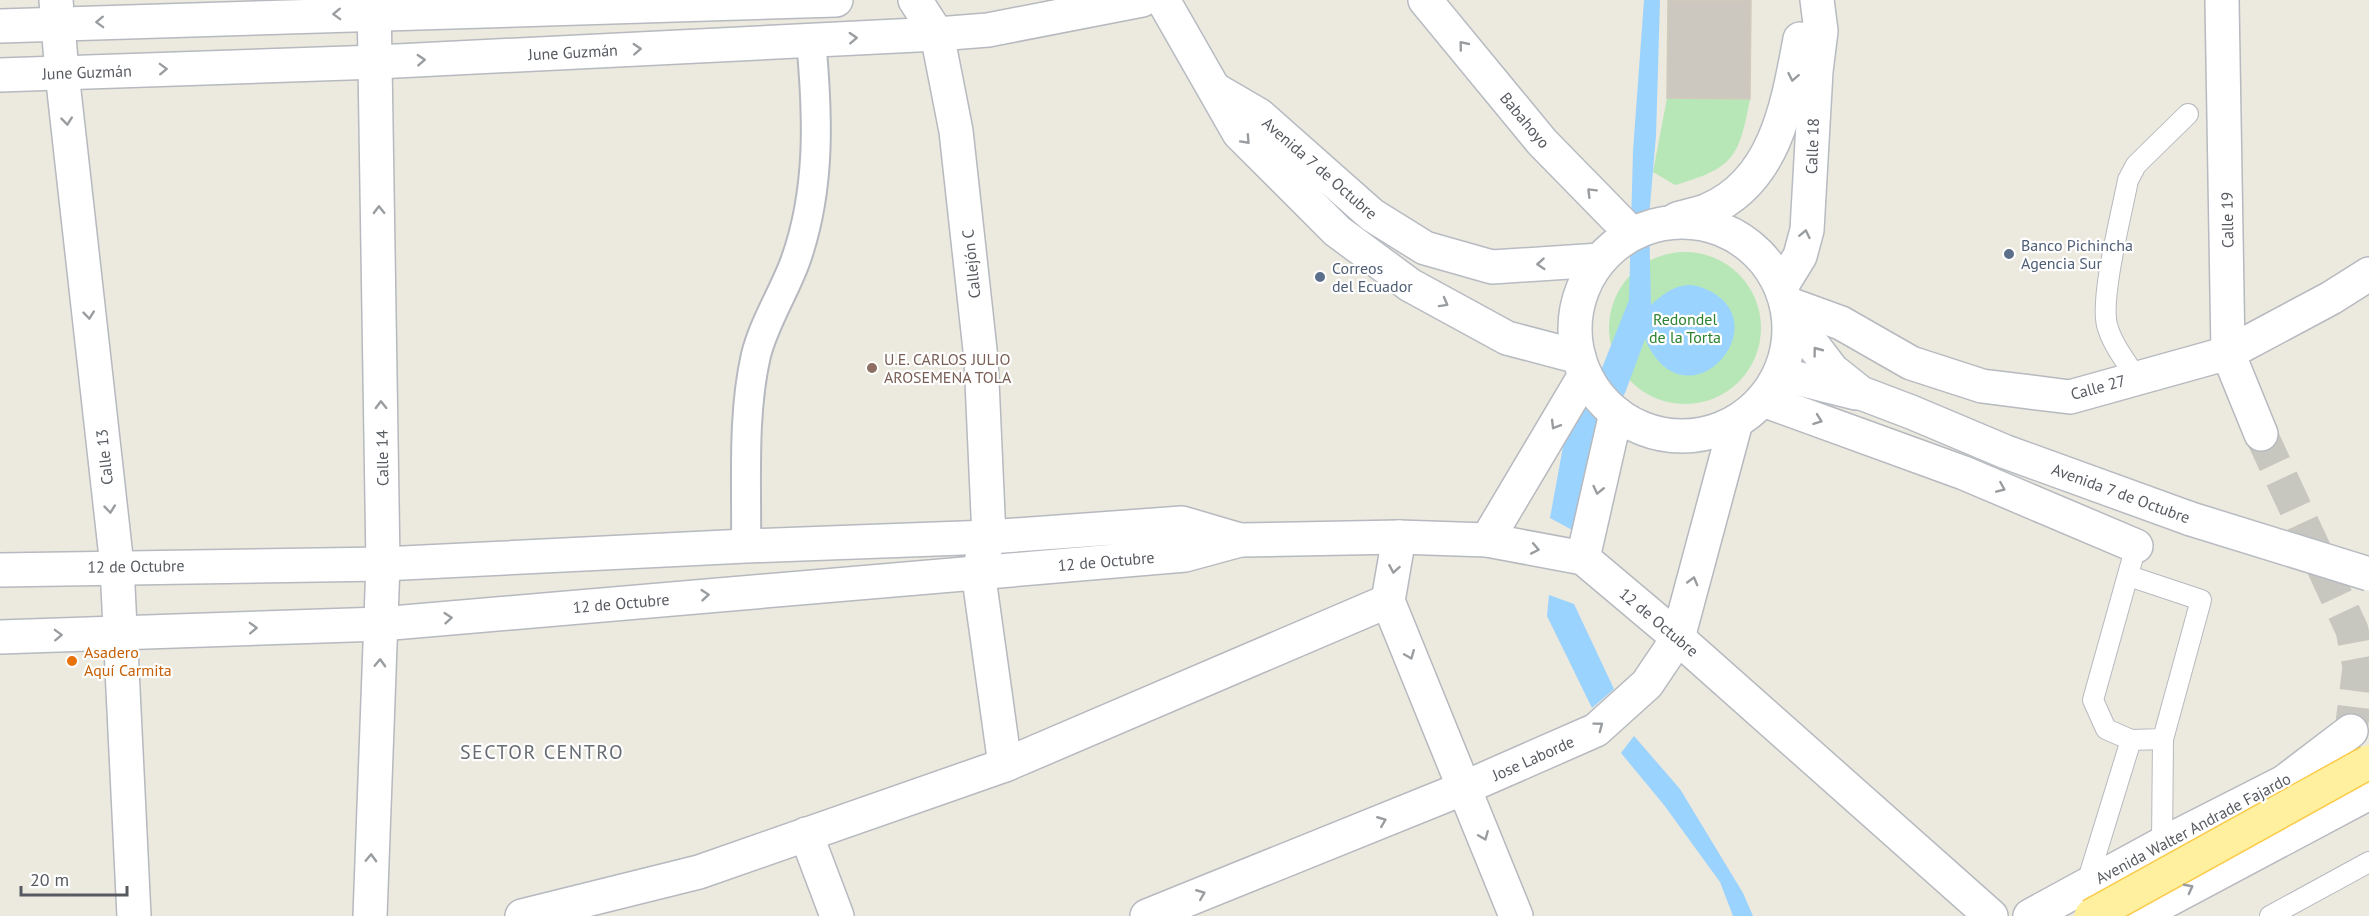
<svg xmlns="http://www.w3.org/2000/svg" width="2369" height="916" viewBox="0 0 2369 916" font-family="'PT Sans',sans-serif">
	<style>
		.green { fill: #b7e7b7 }
		.water { fill: #9bd3ff }
		.building { fill: #ccc7bf; stroke: #d1cbbc; stroke-width: 1.5 }
		.lines { fill: none; stroke-linecap: round; stroke-linejoin: round }
		.minor-tunnel { stroke: #c7c6bf; stroke-width: 33; stroke-dasharray: 33 16; stroke-linecap: butt }
		.service-casing { stroke: #b6b9bf; stroke-width: 22 }
		.pedestrian-casing { stroke: #b6b9bf; stroke-width: 32 }
		.minor-casing { stroke: #b6b9bf; stroke-width: 36 }
		.tertiary-casing { stroke: #b6b9bf; stroke-width: 36 }
		.secondary-casing { stroke: #b7bbc2; stroke-width: 36 }
		.service { stroke: #fff; stroke-width: 20 }
		.pedestrian { stroke: #fff; stroke-width: 28 }
		.minor { stroke: #fff; stroke-width: 33 }
		.tertiary { stroke: #fff; stroke-width: 33 }
		.secondary { stroke: #fff; stroke-width: 33 }
		.secondary-bridge-casing { stroke: #b7bbc2; stroke-width: 36; stroke-linecap: butt }
		.primary-bridge-casing { stroke: #fcca47; stroke-width: 36; stroke-linecap: butt }
		.secondary-bridge { stroke: #fff; stroke-width: 33 }
		.primary-bridge { stroke: #fff0a0; stroke-width: 33 }
		.oneway { stroke: #9a9da0 }
		.service-dot { fill: #5c6f8a; stroke: #fff; stroke-width: 2 }
		.education-dot { fill: #8d6e63; stroke: #fff; stroke-width: 2 }
		.food-dot { fill: #e8710a; stroke: #fff; stroke-width: 2 }
		.labels { text-anchor: middle; dominant-baseline: central; stroke-width: 4.5; stroke-linejoin: round; paint-order: stroke }
		.street-label { font-size: 16px; fill: #575b61; stroke: #fff }
		.service-label { font-size: 16px; fill: #4e5e75; stroke: #fff; text-anchor: start }
		.park-label { font-size: 16px; fill: #2d8331; stroke: #fff }
		.education-label { font-size: 16px; fill: #785e54; stroke: #fff; text-anchor: start }
		.food-label { font-size: 16px; fill: #c56008; stroke: #fff; text-anchor: start }
		.quarter-label { font-size: 20px; letter-spacing: 1.5px; fill: #686d73; stroke: #fff }
	</style>
	<rect width="100%" height="100%" fill="#ece9de"/>
	<g class="green">
		<path d="M 1667,98 L 1750,99 C 1739,157 1734,168 1675,185 L 1653,172 Z"/>
		<circle cx="1685" cy="328" r="76"/>
	</g>
	<g class="water">
		<path d="M 1644,0 L 1660,0 L 1656,136 L 1649,217 L 1651,305 C 1665,292 1682,279 1703,288 C 1785,320 1686,433 1645,339 L 1625,393 L 1590,449 L 1587,538 L 1550,518 L 1564,441 L 1600,373 L 1629,300 L 1633,151 Z"/>
		<polygon points="1549,595 1574,604 1614,689 1592,708 1547,616"/>
		<polygon points="1634,736 1680,789 1743,893 1753,916 1733,916 1720,882 1664,805 1621,753"/>
	</g>
	<polygon class="building" points="1668,0 1751,0 1750,99 1667,98"/>
	<g class="lines">
		<polyline class="minor-tunnel" points="2261,434 2352,630 2359,667 2351,731"/>
		<defs>
			<g id="service">
				<path d="M 2136,377 C 2125,360 2112,344 2107,325 C 2100,297 2122,212 2128,180 L 2136,165 L 2188,114"/>
				<polyline points="2129,576 2201,600 2163,739 2131,740 2106,729 2093,700 2136,546"/>
				<polyline points="2162,844 2163,739"/>
				<polyline points="2086,886 2131,740"/>
				<polyline points="2270,916 2369,862"/>
			</g>
			<path id="pedestrian" d="M 746,546 C 747,483 742,416 756,355 C 764,323 784,292 795,262 C 821,190 818,115 811,40"/>
			<g id="minor">
				<polyline points="56,0 62,73 117,566 134,916"/>
				<polyline points="915,0 937,34 956,131 981,359 989,537 978,571 1005,765"/>
				<polyline points="2222,0 2228,353 2261,434"/>
				<polyline points="1786,303 1841,323 1911,363 1982,386 2070,397 2228,353 2331,298 2369,274"/>
				<polyline points="1763,400 1964,473 2136,546"/>
				<polyline points="1399,537 1388,601 1516,916"/>
				<polyline points="1240,540 1399,537 1487,540 1583,558 1678,638 1991,916"/>
				<polyline points="1487,540 1585,375"/>
				<polyline points="1583,558 1616,413"/>
				<polyline points="0,570 383,564 746,546 989,537 1182,523 1240,540 1185,555 381,624 0,637"/>
				<polyline points="806,834 837,916"/>
				<polyline points="370,916 383,564 374,0"/>
				<polyline points="522,916 699,872 1005,765 1388,601"/>
				<polyline points="1147,916 1464,788 1596,730 1647,684 1678,638 1736,422"/>
				<polyline points="2030,916 2162,844 2284,782 2351,731"/>
				<polyline points="2138,916 2369,793"/>
			</g>
			<g id="tertiary">
				<polyline points="0,26 836,0"/>
				<polyline points="0,75 377,62 937,34 988,30 1142,0"/>
			</g>
			<g id="secondary">
				<polyline points="1163,0 1239,133 1337,231 1410,285 1507,338 1579,357"/>
				<polyline points="1425,0 1542,142 1632,234"/>
				<polyline points="1216,90 1259,115 1372,215 1425,248 1492,267 1600,260"/>
				<path d="M 1677,219 C 1687,216 1698,214 1708,210 C 1776,181 1788,103 1800,39"/>
				<circle cx="1682" cy="329" r="107"/>
				<polyline points="1781,287 1800,256 1807,230 1816,71 1821,31 1817,0"/>
				<polyline points="1791,316 1832,370 1861,393 1911,412 2006,452 2191,519"/>
				<polyline points="1780,374 1856,393"/>
			</g>
		</defs>
		<use href="#service" class="service-casing"/>
		<use href="#pedestrian" class="pedestrian-casing"/>
		<use href="#minor" class="minor-casing"/>
		<use href="#tertiary" class="tertiary-casing"/>
		<use href="#secondary" class="secondary-casing"/>
		<use href="#service" class="service"/>
		<use href="#pedestrian" class="pedestrian"/>
		<use href="#minor" class="minor"/>
		<use href="#tertiary" class="tertiary"/>
		<use href="#secondary" class="secondary"/>
		<defs>
			<polyline id="secondary-bridge" points="2191,519 2369,574"/>
			<polyline id="primary-bridge" points="2091,916 2369,762"/>
		</defs>
		<use href="#secondary-bridge" class="secondary-bridge-casing"/>
		<use href="#primary-bridge" class="primary-bridge-casing"/>
		<use href="#secondary-bridge" class="secondary-bridge"/>
		<use href="#primary-bridge" class="primary-bridge"/>
	</g>
	<defs><path id="oneway-chevron" d="M-2-3.5L2.5 0L-2 3.5" fill="none" stroke-width="1.6" stroke-linecap="round" stroke-linejoin="round" transform="scale(1.5)"/></defs>
	<g class="oneway">
		<use href="#oneway-chevron" transform="translate(337 14) rotate(178)"/>
		<use href="#oneway-chevron" transform="translate(100 22) rotate(178)"/>
		<use href="#oneway-chevron" transform="translate(853 38) rotate(-3)"/>
		<use href="#oneway-chevron" transform="translate(1463 45) rotate(-129)"/>
		<use href="#oneway-chevron" transform="translate(637 49) rotate(-3)"/>
		<use href="#oneway-chevron" transform="translate(421 60) rotate(-3)"/>
		<use href="#oneway-chevron" transform="translate(163 69) rotate(-2)"/>
		<use href="#oneway-chevron" transform="translate(1793 77) rotate(101)"/>
		<use href="#oneway-chevron" transform="translate(67 121) rotate(84)"/>
		<use href="#oneway-chevron" transform="translate(1246 140) rotate(47)"/>
		<use href="#oneway-chevron" transform="translate(1591 192) rotate(-135)"/>
		<use href="#oneway-chevron" transform="translate(379 210) rotate(-91)"/>
		<use href="#oneway-chevron" transform="translate(1805 234) rotate(-78)"/>
		<use href="#oneway-chevron" transform="translate(1541 264) rotate(176)"/>
		<use href="#oneway-chevron" transform="translate(1444 303) rotate(29)"/>
		<use href="#oneway-chevron" transform="translate(89 315) rotate(84)"/>
		<use href="#oneway-chevron" transform="translate(1817 351) rotate(-127)"/>
		<use href="#oneway-chevron" transform="translate(381 405) rotate(-91)"/>
		<use href="#oneway-chevron" transform="translate(1818 420) rotate(20)"/>
		<use href="#oneway-chevron" transform="translate(1555 425) rotate(121)"/>
		<use href="#oneway-chevron" transform="translate(2001 488) rotate(23)"/>
		<use href="#oneway-chevron" transform="translate(1598 490) rotate(103)"/>
		<use href="#oneway-chevron" transform="translate(110 509) rotate(84)"/>
		<use href="#oneway-chevron" transform="translate(1535 549) rotate(11)"/>
		<use href="#oneway-chevron" transform="translate(1394 569) rotate(100)"/>
		<use href="#oneway-chevron" transform="translate(1693 581) rotate(-75)"/>
		<use href="#oneway-chevron" transform="translate(705 595) rotate(-5)"/>
		<use href="#oneway-chevron" transform="translate(448 618) rotate(-5)"/>
		<use href="#oneway-chevron" transform="translate(253 628) rotate(-2)"/>
		<use href="#oneway-chevron" transform="translate(58 635) rotate(-2)"/>
		<use href="#oneway-chevron" transform="translate(1410 655) rotate(68)"/>
		<use href="#oneway-chevron" transform="translate(380 663) rotate(-88)"/>
		<use href="#oneway-chevron" transform="translate(1599 726) rotate(-37)"/>
		<use href="#oneway-chevron" transform="translate(1382 821) rotate(-22)"/>
		<use href="#oneway-chevron" transform="translate(1484 836) rotate(68)"/>
		<use href="#oneway-chevron" transform="translate(371 858) rotate(-88)"/>
		<use href="#oneway-chevron" transform="translate(2189 888) rotate(-28)"/>
		<use href="#oneway-chevron" transform="translate(1201 894) rotate(-22)"/>
	</g>
	<g class="service-dot">
		<circle cx="2009" cy="254" r="6"/>
		<circle cx="1320" cy="277" r="6"/>
	</g>
	<circle class="education-dot" cx="872" cy="368" r="6"/>
	<circle class="food-dot" cx="72" cy="661" r="6"/>
	<g class="labels">
		<g class="street-label">
			<text transform="translate(573 52) rotate(-3)">June Guzmán</text>
			<text transform="translate(87 72) rotate(-2)">June Guzmán</text>
			<text transform="translate(1525 120) rotate(50)">Babahoyo</text>
			<text transform="translate(1812 146) rotate(-88)">Calle 18</text>
			<text transform="translate(1320 168) rotate(41)">Avenida 7 de Octubre</text>
			<text transform="translate(2227 220) rotate(-91)">Calle 19</text>
			<text transform="translate(971 264) rotate(-96)">Callejón C</text>
			<text transform="translate(2098 387) rotate(-15)">Calle 27</text>
			<text transform="translate(104 457) rotate(-96)">Calle 13</text>
			<text transform="translate(382 458) rotate(-91)">Calle 14</text>
			<text transform="translate(2121 493) rotate(20)">Avenida 7 de Octubre</text>
			<text transform="translate(1106 561) rotate(-5)">12 de Octubre</text>
			<text transform="translate(136 566) rotate(-1)">12 de Octubre</text>
			<text transform="translate(621 603) rotate(-5)">12 de Octubre</text>
			<text transform="translate(1659 622) rotate(40)">12 de Octubre</text>
			<text transform="translate(1533 758) rotate(-24)">Jose Laborde</text>
			<text transform="translate(2193 828) rotate(-28)">Avenida Walter Andrade Fajardo</text>
		</g>
		<g class="service-label">
			<text x="2021" y="245">Banco Pichincha<tspan x="2021" dy="18">Agencia Sur</tspan></text>
			<text x="1332" y="268">Correos<tspan x="1332" dy="18">del Ecuador</tspan></text>
		</g>
		<g class="park-label">
			<text x="1685" y="319">Redondel<tspan x="1685" dy="18">de la Torta</tspan></text>
		</g>
		<g class="education-label">
			<text x="884" y="359">U.E. CARLOS JULIO<tspan x="884" dy="18">AROSEMENA TOLA</tspan></text>
		</g>
		<g class="food-label">
			<text x="84" y="652">Asadero<tspan x="84" dy="18">Aquí Carmita</tspan></text>
		</g>
		<g class="quarter-label">
			<text x="542" y="752">SECTOR CENTRO</text>
		</g>
	</g>
	<path d="M21 886v9h106v-9" fill="none" stroke="#575b61" stroke-width="3"/>
	<text x="30" y="886" font-size="18" fill="#575b61" stroke="#ffffff" stroke-width="4.5" paint-order="stroke">20 m</text>
</svg>
